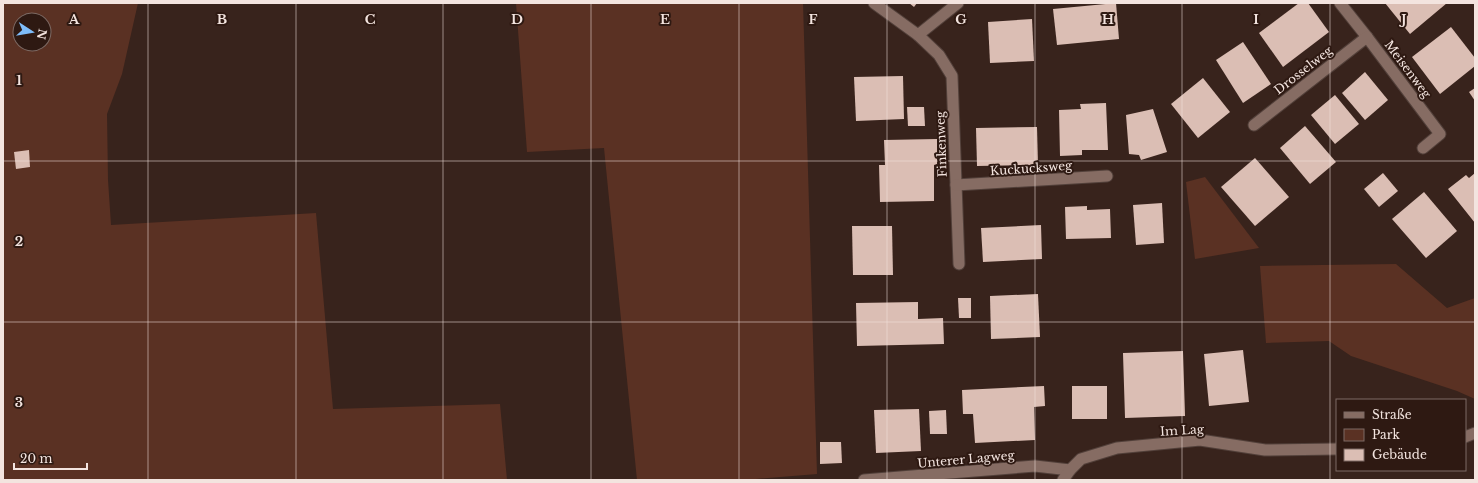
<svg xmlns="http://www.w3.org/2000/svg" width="1478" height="483" viewBox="0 0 1478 483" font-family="'Libre Baskerville',serif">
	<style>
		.green { fill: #5a3123; fill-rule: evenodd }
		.building { fill: #dbbeb4 }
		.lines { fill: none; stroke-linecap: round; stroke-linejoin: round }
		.minor-casing { stroke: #52403a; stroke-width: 13 }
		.minor { stroke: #866c63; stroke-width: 11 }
		.grid { fill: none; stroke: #f3e4df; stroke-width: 1; stroke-opacity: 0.55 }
		.labels { text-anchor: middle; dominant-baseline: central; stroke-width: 4; stroke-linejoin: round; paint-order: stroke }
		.street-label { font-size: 12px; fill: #f3e4df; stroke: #2e1912 }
		.grid-label { font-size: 13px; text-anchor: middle; font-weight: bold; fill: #f3e4df; stroke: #2e1912; stroke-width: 4; stroke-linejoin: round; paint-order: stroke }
	</style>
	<rect width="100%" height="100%" fill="#38231c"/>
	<g class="green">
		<path d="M 3,3 L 138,3 L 122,74 L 107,114 L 108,180 L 111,225 L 316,213 L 333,409 L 500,404 L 507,480 L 3,480 ZM 20,20 L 44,20 L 44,44 L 20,44 Z"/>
		<polygon points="516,3 803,3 817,474 744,480 637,480 604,148 527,152"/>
		<polygon points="1205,177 1259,248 1195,259 1186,182"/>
		<polygon points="1396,264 1447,308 1475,298 1475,399 1457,391 1351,356 1329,341 1266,343 1260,266"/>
	</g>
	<g class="building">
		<polygon points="909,3 917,3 914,7"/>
		<polygon points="1116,3 1119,39 1057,45 1053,9"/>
		<polygon points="1299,3 1308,3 1329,32 1283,67 1259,33"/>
		<polygon points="1385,3 1447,3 1410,34"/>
		<polygon points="1032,19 1034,61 990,63 988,22"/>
		<polygon points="1451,27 1475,58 1475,66 1440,94 1412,57"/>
		<polygon points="1243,42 1271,84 1243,103 1216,60"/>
		<polygon points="1365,72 1388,100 1365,120 1342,93"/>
		<polygon points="903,76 904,119 856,121 854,77"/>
		<polygon points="1203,78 1230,112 1198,138 1171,104"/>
		<polygon points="1475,88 1475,101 1469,92"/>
		<polygon points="1335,95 1359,124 1335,144 1311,115"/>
		<polygon points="1106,103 1108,150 1082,150 1082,155 1060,156 1059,110 1081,109 1080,104"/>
		<polygon points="907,107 924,107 925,126 908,126"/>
		<polygon points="1153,109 1167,152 1141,160 1139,155 1129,154 1126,115"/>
		<polygon points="1305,126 1336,162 1310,184 1280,148"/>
		<polygon points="1037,127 1038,165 977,166 976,128"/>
		<polygon points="937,139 937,164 934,165 934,201 880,202 879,165 885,165 884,140"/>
		<polygon points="29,150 30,167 16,169 14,152"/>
		<polygon points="1255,158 1289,197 1255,226 1221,187"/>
		<polygon points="1383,173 1398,191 1379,207 1364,189"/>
		<polygon points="1475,173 1475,223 1448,189 1466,175 1469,178"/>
		<polygon points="1424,192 1457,231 1426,258 1392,219"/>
		<polygon points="1162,203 1164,243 1136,245 1133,205"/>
		<polygon points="1087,206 1087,210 1110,209 1111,238 1066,239 1065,207"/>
		<polygon points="1041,225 1042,259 983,262 981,228"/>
		<polygon points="852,226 892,226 893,275 853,275"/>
		<polygon points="1038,294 1040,337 991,339 990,296"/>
		<polygon points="958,298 971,298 971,318 959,318"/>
		<polygon points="918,302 918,319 943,318 944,344 857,346 856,303"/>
		<polygon points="1243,350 1249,402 1209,406 1204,354"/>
		<polygon points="1183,351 1185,416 1125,418 1123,353"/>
		<polygon points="1044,386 1045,406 1034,407 1035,440 975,443 973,414 963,414 962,390"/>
		<rect x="1072" y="386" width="35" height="33"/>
		<polygon points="919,409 921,451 876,453 874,410"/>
		<polygon points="946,410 947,434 930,434 929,411"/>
		<polygon points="820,442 841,442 842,463 820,464"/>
	</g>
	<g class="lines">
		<defs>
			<g id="minor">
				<polyline points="874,3 918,35 958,3"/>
				<polyline points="1340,3 1367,37 1440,134 1423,148"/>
				<polyline points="918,35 939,55 952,76 959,264"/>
				<polyline points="1254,125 1367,37"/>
				<polyline points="956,185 1107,176"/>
				<polyline points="1465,437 1475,433"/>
				<polyline points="864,480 1035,466 1070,470"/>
				<polyline points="1063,480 1070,470 1081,459 1117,448 1200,440 1265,450 1337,449"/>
			</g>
		</defs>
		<use href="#minor" class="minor-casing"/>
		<use href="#minor" class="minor"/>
	</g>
	<path class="grid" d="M 148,3 L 148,480M 296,3 L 296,480M 443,3 L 443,480M 591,3 L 591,480M 739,3 L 739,480M 887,3 L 887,480M 1035,3 L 1035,480M 1182,3 L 1182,480M 1330,3 L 1330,480M 3,161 L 1475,161M 3,322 L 1475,322"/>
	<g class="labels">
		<g class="street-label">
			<text transform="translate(1408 69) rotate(53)">Meisenweg</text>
			<text transform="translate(1303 70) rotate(-38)">Drosselweg</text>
			<text transform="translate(941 144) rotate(-92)">Finkenweg</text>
			<text transform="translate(1031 168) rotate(-4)">Kuckucksweg</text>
			<text transform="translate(1182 430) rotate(-3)">Im Lag</text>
			<text transform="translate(966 459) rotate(-5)">Unterer Lagweg</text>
		</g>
	</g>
	<g class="grid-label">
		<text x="74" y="24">A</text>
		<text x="222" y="24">B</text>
		<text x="370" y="24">C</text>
		<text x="517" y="24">D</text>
		<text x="665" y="24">E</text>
		<text x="813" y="24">F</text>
		<text x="961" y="24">G</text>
		<text x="1108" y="24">H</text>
		<text x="1256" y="24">I</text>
		<text x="1404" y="24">J</text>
		<text x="19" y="85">1</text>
		<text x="19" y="246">2</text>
		<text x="19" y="407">3</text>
	</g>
	<rect width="1478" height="483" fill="none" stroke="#f3e4df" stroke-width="8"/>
	<rect x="1336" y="399" width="130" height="72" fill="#2e1912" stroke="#7d6a64"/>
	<rect x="1344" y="412" width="20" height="6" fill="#866c63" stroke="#7d6a64"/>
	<text x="1372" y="419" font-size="12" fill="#f3e4df">Straße</text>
	<rect x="1344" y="429" width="20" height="12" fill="#5a3123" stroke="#7d6a64"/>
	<text x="1372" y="439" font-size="12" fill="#f3e4df">Park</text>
	<rect x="1344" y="449" width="20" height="12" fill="#dbbeb4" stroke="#7d6a64"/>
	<text x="1372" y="459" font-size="12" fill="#f3e4df">Gebäude</text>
	<g transform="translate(32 32) rotate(102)"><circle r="19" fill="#2e1912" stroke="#7d6a64"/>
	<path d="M0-3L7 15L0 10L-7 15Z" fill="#7fbdfa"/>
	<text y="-6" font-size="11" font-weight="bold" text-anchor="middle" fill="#f3e4df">N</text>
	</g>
	<path d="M14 463v6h73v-6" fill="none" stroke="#f3e4df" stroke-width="2"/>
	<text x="20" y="463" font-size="12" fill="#f3e4df" stroke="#2e1912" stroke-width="3" paint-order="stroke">20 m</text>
</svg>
